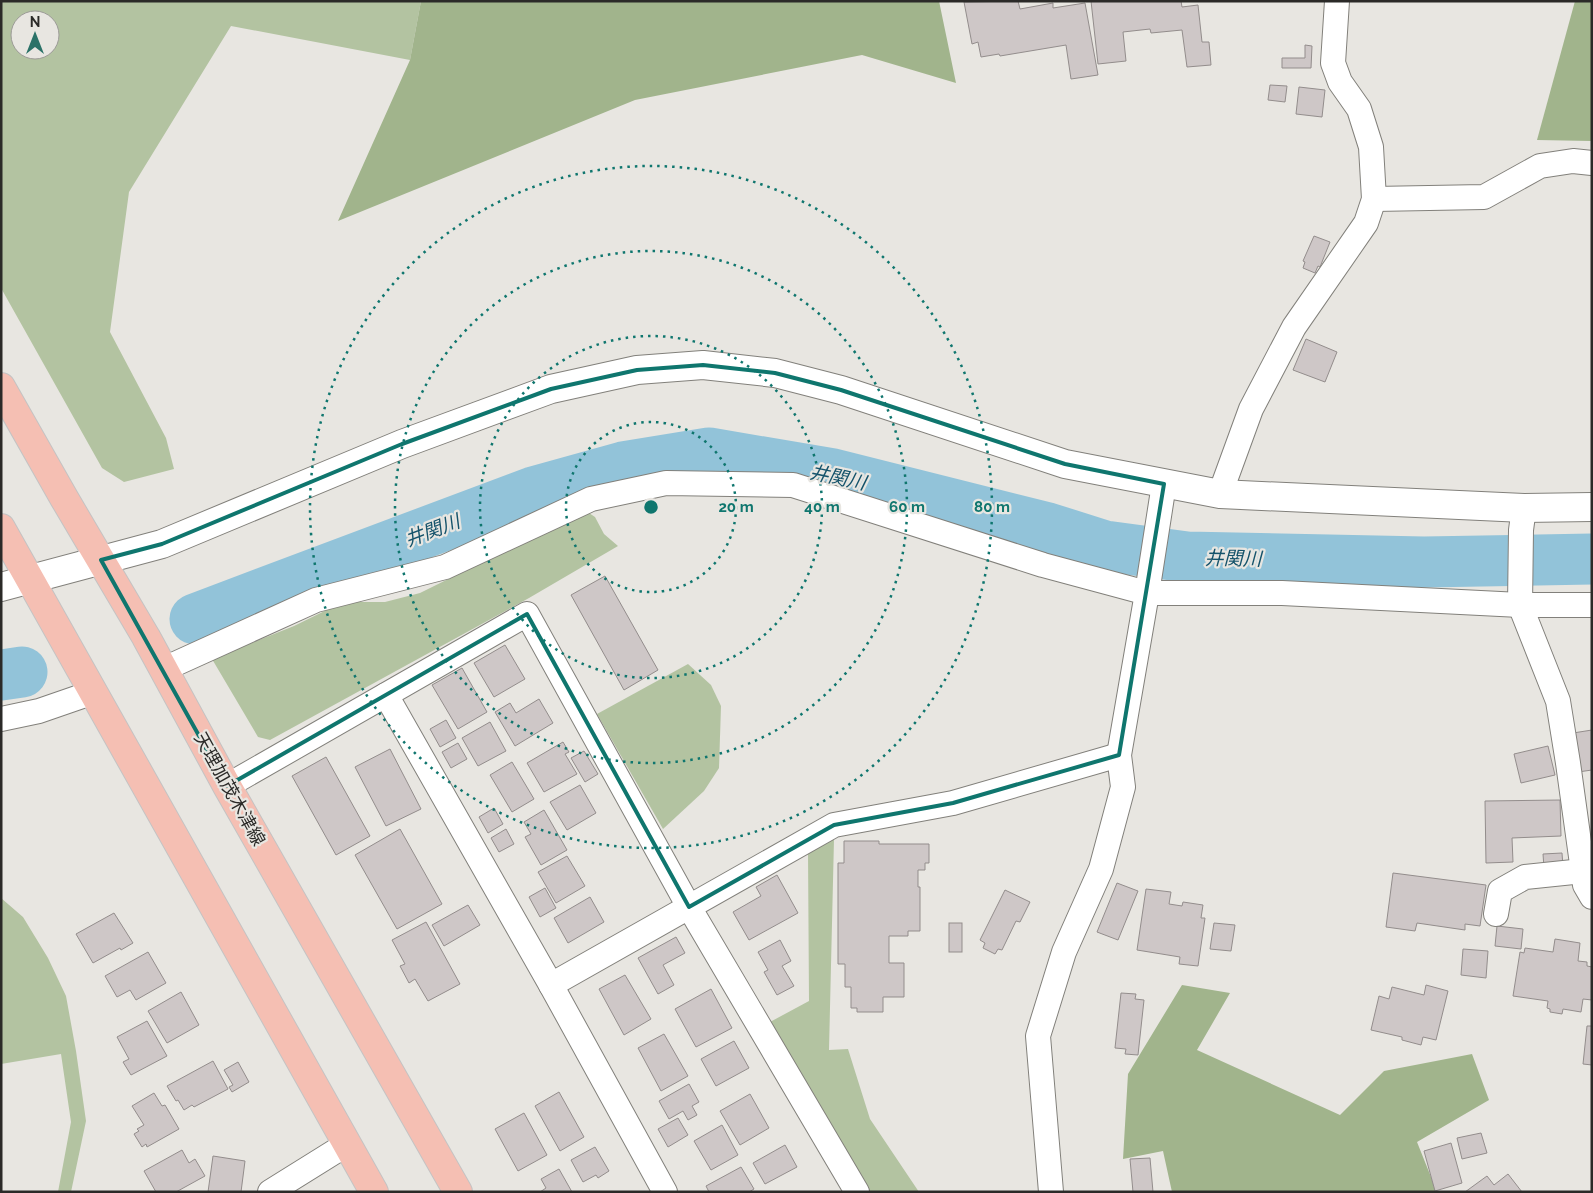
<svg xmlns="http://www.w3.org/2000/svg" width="1593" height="1193" viewBox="0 0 1593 1193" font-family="Raleway,'Noto Sans JP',sans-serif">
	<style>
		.green { fill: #b3c3a1; fill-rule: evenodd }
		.forest { fill: #a1b48c }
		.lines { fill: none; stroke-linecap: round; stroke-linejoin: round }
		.river { stroke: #92c3d9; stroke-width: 51 }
		.building { fill: #cec7c7; stroke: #938d8c }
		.minor-casing { stroke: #82807b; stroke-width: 26 }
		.tertiary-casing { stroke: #82807b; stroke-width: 30 }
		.primary-casing { stroke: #c4c3c3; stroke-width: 30 }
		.minor { stroke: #fff; stroke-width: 24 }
		.tertiary { stroke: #fff; stroke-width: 28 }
		.primary { stroke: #f5bfb3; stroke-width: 28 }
		.marked { fill: none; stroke: #0f766e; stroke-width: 4; stroke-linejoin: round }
		.ring { fill: none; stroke: #0f766e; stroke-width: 2.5; stroke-dasharray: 2.5 5 }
		.labels { text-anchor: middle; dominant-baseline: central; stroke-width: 4.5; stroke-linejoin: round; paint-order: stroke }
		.street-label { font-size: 18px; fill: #2b2a28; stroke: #e8e6e1 }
		.water-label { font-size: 19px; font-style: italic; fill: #15536b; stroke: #e8e6e1 }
		.centre { fill: #0f766e; stroke: #e8e6e1; stroke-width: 2.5 }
		.ring-label { font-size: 15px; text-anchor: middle; font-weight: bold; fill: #0f766e; stroke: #e8e6e1; stroke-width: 4.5; stroke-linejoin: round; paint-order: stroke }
	</style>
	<rect width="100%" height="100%" fill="#e8e6e1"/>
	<g class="green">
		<path d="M 1,1 L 421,1 L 410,60 L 231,26 L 129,192 L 110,332 L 166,438 L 174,469 L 124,482 L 102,468 L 1,288 ZM 20,20 L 50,20 L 50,50 L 20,50 Z"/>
		<polygon points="586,511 595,517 604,534 618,546 529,598 270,740 258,737 212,659 294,626 343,602 385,602 420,593"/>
		<polygon points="688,664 711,685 721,706 719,768 704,791 663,829 597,714"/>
		<polygon points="834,839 829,1050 848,1049 870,1119 919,1192 864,1192 770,1022 809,1001 808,852"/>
		<polygon points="1,898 23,917 48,958 66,996 76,1051 86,1121 71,1192 58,1192 71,1122 61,1054 1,1064"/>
	</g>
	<g class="forest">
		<polygon points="421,1 939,1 956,83 862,55 635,100 338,221 410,60"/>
		<polygon points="1575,1 1592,1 1592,141 1537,140"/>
		<polygon points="1182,985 1230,993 1197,1050 1340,1115 1384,1071 1472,1054 1489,1100 1417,1142 1437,1192 1172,1192 1163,1151 1123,1159 1128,1074"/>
	</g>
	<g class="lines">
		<g class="river">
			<polyline points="195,619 533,492 623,467 709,453 833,474 1048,528 1105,546 1187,557 1424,562 1592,559"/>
			<polyline points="1,675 22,672"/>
		</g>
	</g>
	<g class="building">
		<polygon points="1018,1 1020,9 1053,3 1053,8 1085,3 1098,75 1071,79 1066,45 1000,56 999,54 981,57 978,42 972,44 964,2"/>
		<polygon points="1091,1 1181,1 1182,7 1198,5 1202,42 1209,42 1211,65 1187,67 1182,30 1151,33 1150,29 1123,32 1126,61 1098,64"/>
		<polygon points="1305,45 1312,46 1311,68 1282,68 1282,58 1305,58"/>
		<polygon points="1270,85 1287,86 1285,102 1268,100"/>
		<polygon points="1299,87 1325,90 1322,117 1296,114"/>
		<polygon points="1314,236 1330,242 1320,267 1318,266 1315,273 1303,268 1305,262 1303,261"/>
		<polygon points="1306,339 1337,352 1325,382 1293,370"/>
		<polygon points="605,576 658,670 624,690 571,595"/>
		<polygon points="505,645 525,679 494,697 474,663"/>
		<polygon points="462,668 487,712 458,729 432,685"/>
		<polygon points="539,699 553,723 515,746 495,712 510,703 516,713"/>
		<polygon points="446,720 456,738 440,747 430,729"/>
		<polygon points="490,722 506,751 478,766 462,738"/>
		<polygon points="1592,730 1592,770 1578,772 1573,733"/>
		<polygon points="563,742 569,752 565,754 577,774 544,792 527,763"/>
		<polygon points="458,743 467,759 451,768 442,752"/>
		<polygon points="1548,746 1555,775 1521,783 1514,754"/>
		<polygon points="390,749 421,809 386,826 355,767"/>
		<polygon points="584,751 598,774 585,782 571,758"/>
		<polygon points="326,757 370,836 336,855 292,776"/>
		<polygon points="512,762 534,799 512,812 490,775"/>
		<polygon points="580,785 596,813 567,830 550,802"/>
		<polygon points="1560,800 1561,836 1512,838 1513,862 1486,863 1485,801"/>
		<polygon points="494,808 503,824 488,833 479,817"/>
		<polygon points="544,810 567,850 541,865 525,837 531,834 524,822"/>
		<polygon points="400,829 442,904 397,929 355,855"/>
		<polygon points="506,829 514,844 499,852 491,838"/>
		<polygon points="844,841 879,841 879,844 929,844 929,863 925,863 925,870 918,870 918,887 920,887 920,931 908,931 908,936 889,936 889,963 904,963 904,997 883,997 883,1012 857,1012 857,1008 851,1008 851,987 845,987 845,964 838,964 838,863 844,863"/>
		<polygon points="1562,853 1563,867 1544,868 1543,854"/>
		<polygon points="567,856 585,886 556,903 538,872"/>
		<polygon points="1393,873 1486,885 1480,926 1465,924 1465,930 1417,923 1415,931 1386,927"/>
		<polygon points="777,875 798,913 749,940 733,912 761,896 756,887"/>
		<polygon points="1117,883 1138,891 1118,940 1097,932"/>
		<polygon points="545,888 556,908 540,917 529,897"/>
		<polygon points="1146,889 1171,892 1169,904 1182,906 1183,902 1203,905 1201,918 1205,918 1198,966 1179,964 1180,957 1137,950"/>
		<polygon points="1005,890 1030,902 1020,922 1016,921 1002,950 998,949 995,954 983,948 985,943 980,940"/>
		<polygon points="590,897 604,922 568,943 554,918"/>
		<polygon points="468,905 480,925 444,946 432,925"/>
		<polygon points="114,913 133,943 121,950 120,948 93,963 76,934"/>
		<polygon points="426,922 460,984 428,1001 415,979 409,983 400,966 405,964 392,940"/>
		<rect x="949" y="923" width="13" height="29"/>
		<polygon points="1214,923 1235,925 1231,951 1210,949"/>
		<polygon points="1497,926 1523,929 1521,949 1495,946"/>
		<polygon points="676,937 685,953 663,965 674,985 658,994 638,958"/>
		<polygon points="1555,939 1580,943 1578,961 1587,962 1587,966 1592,967 1592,1000 1583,999 1581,1012 1563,1009 1562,1014 1550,1012 1550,1009 1547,1008 1548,1001 1513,996 1520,952 1524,953 1525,948 1553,952"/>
		<polygon points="780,940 791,961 782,966 794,986 777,995 764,972 768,970 758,952"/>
		<polygon points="1463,949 1488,951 1486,978 1461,975"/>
		<polygon points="148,952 166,983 136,1000 130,990 117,997 105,976"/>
		<polygon points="625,975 651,1019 624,1035 599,989"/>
		<polygon points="1426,985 1448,991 1436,1040 1423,1037 1421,1045 1402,1040 1402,1037 1371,1030 1379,996 1389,999 1392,987 1424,995"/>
		<polygon points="711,989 732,1028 696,1047 675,1009"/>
		<polygon points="181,992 199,1025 167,1043 148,1011"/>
		<polygon points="1121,993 1136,994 1135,999 1144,1000 1138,1055 1125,1054 1126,1049 1115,1048"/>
		<polygon points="147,1021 167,1056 131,1075 123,1062 129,1059 117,1037"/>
		<polygon points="1587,1026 1592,1026 1592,1065 1583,1064"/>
		<polygon points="664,1034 688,1076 661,1091 638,1048"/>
		<polygon points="734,1041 749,1068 716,1086 701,1059"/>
		<polygon points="213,1061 228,1089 194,1107 192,1105 184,1110 178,1100 176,1101 167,1086"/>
		<polygon points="238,1062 249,1082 232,1092 229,1087 233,1085 224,1070"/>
		<polygon points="689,1084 699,1102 692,1106 697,1115 688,1120 683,1111 669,1119 659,1101"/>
		<polygon points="559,1092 584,1137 560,1151 535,1106"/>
		<polygon points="154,1093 162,1106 165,1105 179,1129 147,1147 146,1144 142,1147 134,1134 139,1131 137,1129 144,1125 132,1106"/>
		<polygon points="750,1094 769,1128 740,1145 720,1111"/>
		<polygon points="524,1113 547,1155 518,1171 495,1129"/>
		<polygon points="678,1118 688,1135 668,1147 658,1129"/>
		<polygon points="722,1125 738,1155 711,1170 694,1141"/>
		<polygon points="1481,1133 1487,1153 1462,1159 1457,1138"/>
		<polygon points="1451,1143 1462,1183 1435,1191 1424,1151"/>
		<polygon points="785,1145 797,1167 765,1184 753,1163"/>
		<polygon points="595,1147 609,1171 598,1178 596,1175 583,1182 571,1160"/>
		<polygon points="182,1150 189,1163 195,1159 205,1176 176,1192 156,1192 144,1171"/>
		<polygon points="213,1156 245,1161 241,1192 208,1192"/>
		<polygon points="1150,1158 1153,1192 1133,1192 1130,1159"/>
		<polygon points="741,1167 754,1189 749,1192 709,1192 706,1186"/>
		<polygon points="559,1169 572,1192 540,1192 546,1188 541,1179"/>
		<polygon points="1508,1174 1522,1192 1465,1192 1487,1176 1494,1185"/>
	</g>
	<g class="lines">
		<defs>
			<g id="minor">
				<polyline points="1374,199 1484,197 1540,166 1573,161 1592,163"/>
				<polyline points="1220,494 1251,409 1294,327 1366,223 1374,199 1371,147 1359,109 1340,82 1333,63 1337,1"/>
				<polyline points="1524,508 1521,530 1520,605 1558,701 1568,763 1583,871 1585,885 1592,897"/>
				<polyline points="164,669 316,600 445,567 591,499 666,483 793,485 1043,565 1147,593 1282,593 1520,605 1592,605"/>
				<polyline points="386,695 551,985 665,1192"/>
				<polyline points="1,719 39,711 94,692"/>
				<polyline points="227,786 527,614 689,907 857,1192"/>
				<polyline points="1496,914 1500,891 1525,877 1583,871"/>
				<polyline points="551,985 834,825 953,803 1119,755"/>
				<polyline points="270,1192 347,1144"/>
				<polyline points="1051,1192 1038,1036 1064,952 1101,869 1123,787 1119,755 1147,593 1164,484"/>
			</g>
			<polyline id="tertiary" points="1,587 162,544 402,444 551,389 637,370 703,365 775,373 841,390 1065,464 1220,494 1524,508 1592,507"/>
			<g id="primary">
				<polyline points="1,387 64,498 146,637 227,786 458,1192"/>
				<polyline points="1,528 374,1192"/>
			</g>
		</defs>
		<use href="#minor" class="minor-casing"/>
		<use href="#tertiary" class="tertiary-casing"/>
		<use href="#primary" class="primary-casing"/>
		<use href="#minor" class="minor"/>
		<use href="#tertiary" class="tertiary"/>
		<use href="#primary" class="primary"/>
	</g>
	<path class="marked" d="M 703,365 L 775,373 L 841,390 L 1065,464 L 1164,484 L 1119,755 L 953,803 L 834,825 L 689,907 L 527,614 L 227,786 L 101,560 L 162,544 L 402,444 L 551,389 L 637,370 Z"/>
	<g class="ring">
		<circle cx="651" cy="507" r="85"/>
		<circle cx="651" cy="507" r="171"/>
		<circle cx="651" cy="507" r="256"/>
		<circle cx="651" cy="507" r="341"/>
	</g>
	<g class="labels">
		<g class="street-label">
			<text transform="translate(230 789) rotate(61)">天理加茂木津線</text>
		</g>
		<g class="water-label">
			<text transform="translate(838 477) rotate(12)">井関川</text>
			<text transform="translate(432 530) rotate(-21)">井関川</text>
			<text transform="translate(1233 558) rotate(1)">井関川</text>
		</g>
	</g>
	<circle cx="651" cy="507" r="8" class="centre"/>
	<g class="ring-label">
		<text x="736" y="512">20 m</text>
		<text x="822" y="512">40 m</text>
		<text x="907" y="512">60 m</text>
		<text x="992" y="512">80 m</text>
	</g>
	<rect width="1593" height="1193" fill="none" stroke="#2b2a28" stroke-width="5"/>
	<g transform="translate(35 35)"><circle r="24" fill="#e8e6e1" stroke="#9c9b97"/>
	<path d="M0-4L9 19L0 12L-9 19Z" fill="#2b7268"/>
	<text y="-8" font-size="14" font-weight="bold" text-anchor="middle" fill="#2b2a28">N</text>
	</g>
</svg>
